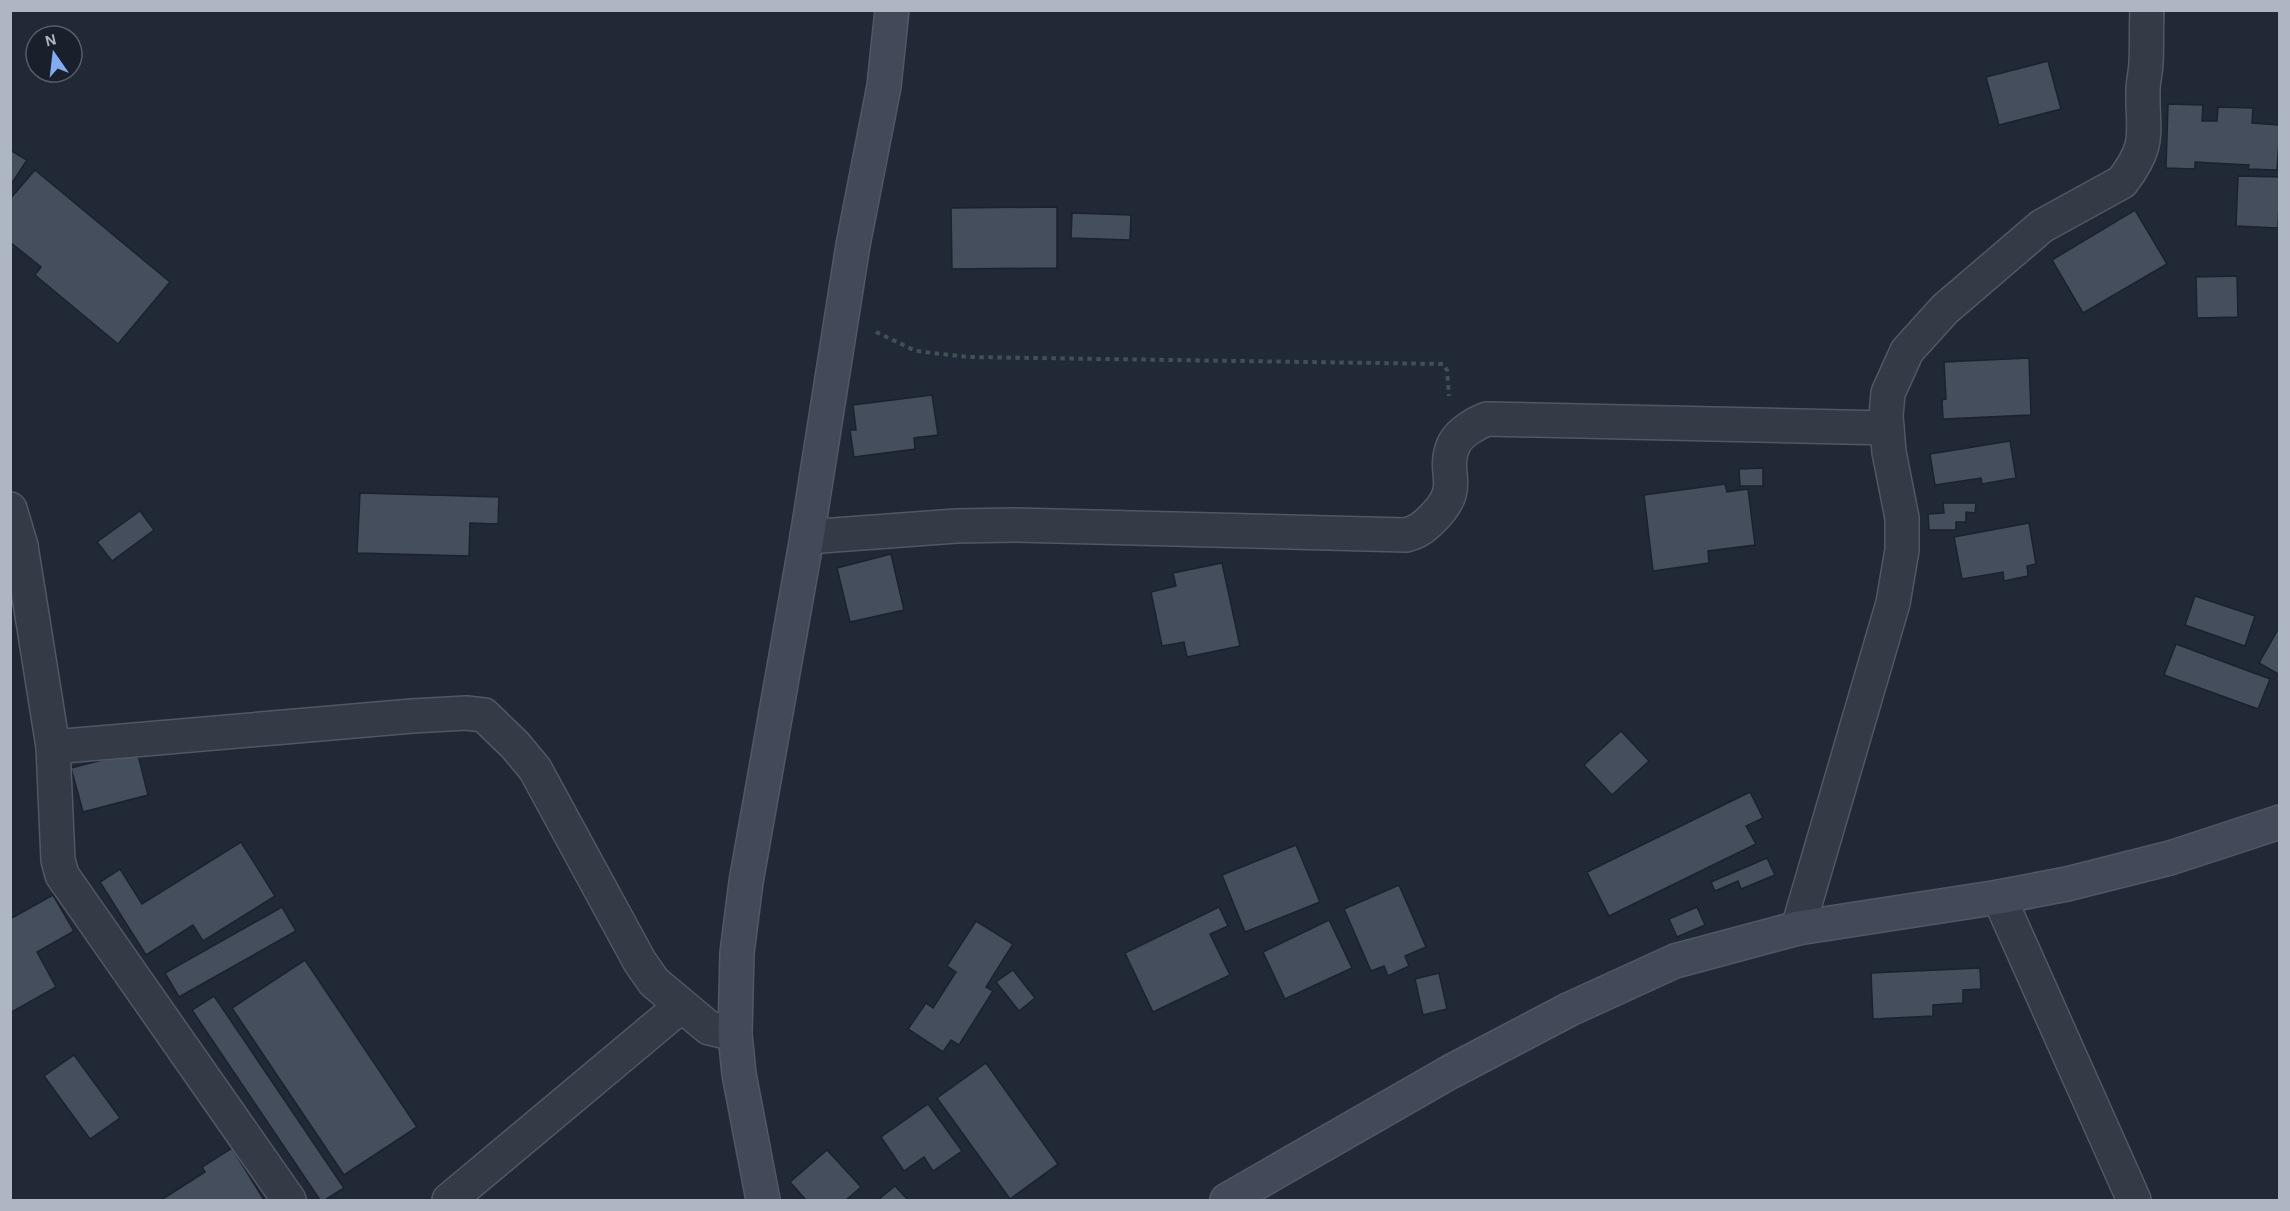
<svg xmlns="http://www.w3.org/2000/svg" width="2290" height="1211" viewBox="0 0 2290 1211" font-family="'Alegreya Sans',sans-serif">
	<style>
		.building { fill: #444e5d; stroke: #1b222d; stroke-width: 1.5 }
		.lines { fill: none; stroke-linecap: round; stroke-linejoin: round }
		.street-casing { stroke: #515864; stroke-width: 36 }
		.secondary-casing { stroke: #515864; stroke-width: 36 }
		.path { stroke: #405154; stroke-width: 4; stroke-dasharray: 4.5 4.5; stroke-linecap: butt }
		.street { stroke: #343b46; stroke-width: 33 }
		.secondary { stroke: #424a59; stroke-width: 33 }
	</style>
	<rect width="100%" height="100%" fill="#212936"/>
	<g class="building">
		<polygon points="2048,61 2061,109 1999,125 1986,77"/>
		<polygon points="2168,104 2203,105 2202,121 2217,121 2218,107 2253,108 2252,123 2280,125 2277,170 2248,169 2249,165 2195,162 2195,169 2166,168"/>
		<polygon points="10,150 27,160 10,186"/>
		<polygon points="35,170 170,282 118,344 35,275 41,267 10,242 10,199"/>
		<polygon points="2238,176 2280,177 2278,228 2236,226"/>
		<polygon points="1057,207 1057,268 952,269 951,208"/>
		<polygon points="2135,210 2167,264 2083,313 2052,260"/>
		<polygon points="1072,213 1131,215 1130,240 1071,238"/>
		<polygon points="2237,276 2238,317 2197,318 2196,277"/>
		<polygon points="2029,358 2031,415 1943,419 1942,400 1946,399 1944,362"/>
		<polygon points="932,395 938,435 914,438 915,449 854,457 850,430 856,430 853,405"/>
		<polygon points="2010,441 2016,478 1982,484 1981,478 1935,485 1930,454"/>
		<polygon points="1763,468 1763,486 1740,486 1739,469"/>
		<polygon points="1725,484 1727,492 1748,489 1755,545 1708,551 1709,563 1653,571 1644,495"/>
		<polygon points="360,493 499,497 498,524 470,523 469,556 357,553"/>
		<polygon points="1943,503 1976,503 1975,513 1966,512 1966,522 1956,522 1956,530 1929,530 1928,514 1944,513"/>
		<polygon points="140,511 154,530 112,561 97,542"/>
		<polygon points="2029,523 2036,564 2027,566 2028,576 2004,581 2003,572 1962,579 1954,537"/>
		<polygon points="891,554 904,610 850,622 837,568"/>
		<polygon points="1222,563 1240,646 1187,657 1184,642 1162,646 1151,592 1176,586 1173,573"/>
		<polygon points="2195,596 2255,616 2245,646 2185,625"/>
		<polygon points="2280,626 2280,675 2259,663"/>
		<polygon points="2176,644 2270,679 2258,709 2164,675"/>
		<polygon points="1621,731 1649,761 1612,795 1584,765"/>
		<polygon points="137,751 148,795 83,812 71,768"/>
		<polygon points="1750,792 1763,818 1746,826 1756,844 1609,916 1587,872"/>
		<polygon points="241,842 275,896 203,941 193,925 146,955 100,882 120,869 142,904"/>
		<polygon points="1296,845 1320,902 1245,932 1222,875"/>
		<polygon points="1767,858 1775,875 1741,889 1738,881 1715,891 1711,882"/>
		<polygon points="1399,885 1426,947 1405,956 1409,966 1388,976 1384,966 1371,971 1344,909"/>
		<polygon points="53,895 74,931 37,952 56,987 10,1013 10,919"/>
		<polygon points="282,907 296,931 179,997 165,973"/>
		<polygon points="1219,907 1228,926 1210,934 1230,975 1153,1012 1125,953"/>
		<polygon points="1697,907 1705,925 1677,937 1669,919"/>
		<polygon points="1329,920 1352,968 1285,999 1263,952"/>
		<polygon points="976,921 1013,944 986,987 993,991 959,1045 951,1040 943,1052 908,1029 926,1003 933,1008 956,972 947,966"/>
		<polygon points="305,960 417,1127 344,1175 232,1008"/>
		<polygon points="1980,968 1981,989 1963,990 1963,1003 1933,1005 1933,1016 1873,1019 1871,973"/>
		<polygon points="1013,970 1035,998 1019,1011 996,982"/>
		<polygon points="1439,973 1447,1009 1423,1015 1415,979"/>
		<polygon points="214,996 344,1188 325,1200 320,1200 192,1010"/>
		<polygon points="74,1055 120,1118 90,1139 44,1076"/>
		<polygon points="986,1063 1058,1164 1010,1199 937,1098"/>
		<polygon points="928,1104 962,1151 933,1171 924,1157 904,1171 881,1137"/>
		<polygon points="232,1148 264,1200 161,1200 205,1172 202,1167"/>
		<polygon points="827,1150 861,1187 846,1200 806,1200 790,1182"/>
		<polygon points="895,1186 908,1200 878,1200"/>
	</g>
	<g class="lines">
		<defs>
			<g id="street">
				<polyline points="10,509 21,546"/>
				<path d="M 807,537 L 956,526 L 1015,525 L 1406,535 C 1418,532 1424,527 1433,518 C 1466,485 1440,475 1454,444 C 1459,433 1476,423 1487,419 L 1887,428"/>
				<polyline points="10,551 21,546 53,747 58,860 62,875 289,1200"/>
				<polyline points="53,747 412,716 466,713 484,715 515,745 535,769 640,962 654,982 709,1028 735,1034"/>
				<polyline points="1999,897 2134,1200"/>
				<path d="M 1798,928 L 1893,603 L 1902,550 L 1902,518 L 1889,452 L 1886,416 L 1888,393 L 1907,351 L 1945,309 L 2042,226 L 2122,182 C 2152,143 2142,133 2143,90 C 2143,81 2146,71 2146,62 C 2147,45 2146,28 2147,10"/>
				<polyline points="449,1200 681,1006"/>
			</g>
			<g id="secondary">
				<polyline points="763,1200 739,1074 735,1034 737,953 746,882 807,537 853,245 884,86 892,10"/>
				<polyline points="1227,1200 1450,1072 1570,1009 1675,961 1798,928 1999,897 2067,884 2170,858 2280,822"/>
			</g>
		</defs>
		<use href="#street" class="street-casing"/>
		<use href="#secondary" class="secondary-casing"/>
		<polyline class="path" points="876,332 916,351 968,357 1443,364 1447,370 1449,396"/>
		<use href="#street" class="street"/>
		<use href="#secondary" class="secondary"/>
	</g>
	<rect width="2290" height="1211" fill="none" stroke="#aeb5c3" stroke-width="24"/>
	<g transform="translate(54 54) rotate(346)"><circle r="28" fill="#1a202b" stroke="#555c68" stroke-width="1.5"/>
	<path d="M0-4.5L10 22L0 15L-10 22Z" fill="#84abf2"/>
	<text y="-9" font-size="16" font-weight="bold" text-anchor="middle" fill="#aeb5c3">N</text>
	</g>
</svg>
